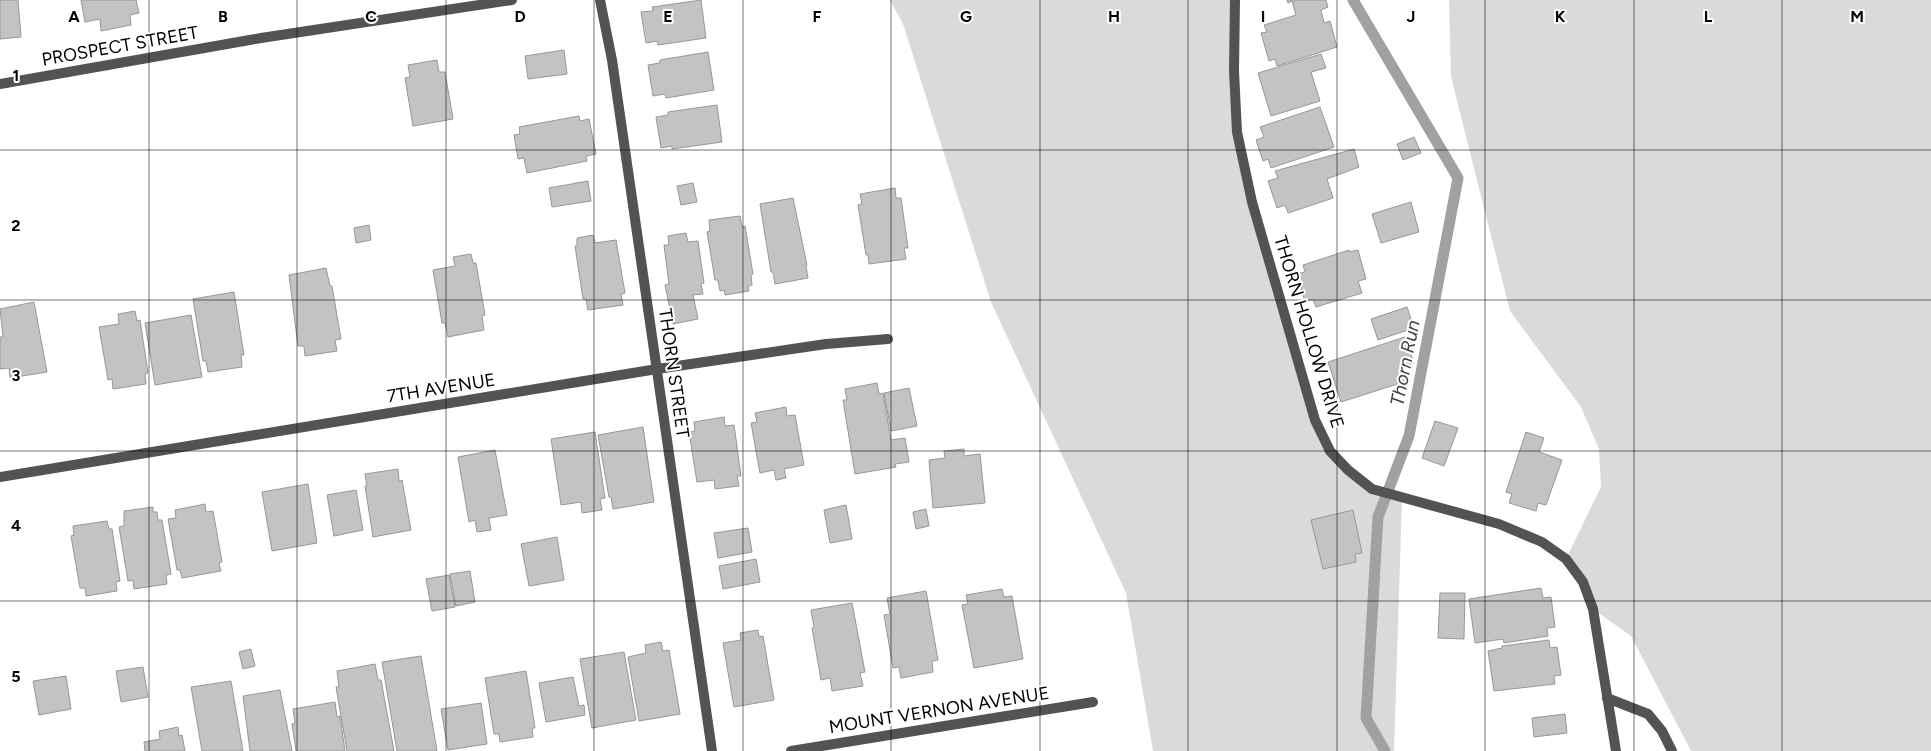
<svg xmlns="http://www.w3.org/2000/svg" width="1931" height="751" viewBox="0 0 1931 751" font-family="Figtree,sans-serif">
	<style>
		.green { fill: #dadada }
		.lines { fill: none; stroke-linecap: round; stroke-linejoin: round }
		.stream { stroke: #a1a1a1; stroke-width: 11 }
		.building { fill: #c3c3c3; stroke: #979797 }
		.service { stroke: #535353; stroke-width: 10 }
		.minor { stroke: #535353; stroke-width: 10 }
		.grid { fill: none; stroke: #000; stroke-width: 1; stroke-opacity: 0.55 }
		.labels { text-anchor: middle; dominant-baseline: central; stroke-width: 4; stroke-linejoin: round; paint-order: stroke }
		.street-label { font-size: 18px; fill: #000; stroke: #fff }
		.water-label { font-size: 19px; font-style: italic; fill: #424242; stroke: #fff }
		.grid-label { font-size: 16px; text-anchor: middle; font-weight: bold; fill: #000; stroke: #fff; stroke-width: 4; stroke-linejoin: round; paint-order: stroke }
	</style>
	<rect width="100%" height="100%" fill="#fff"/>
	<g class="green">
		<polygon points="890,0 1235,0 1237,132 1277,291 1330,451 1372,489 1402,498 1394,751 1153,751 1126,593 991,302 903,24"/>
		<polygon points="1449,0 1931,0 1931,751 1691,751 1631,636 1593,609 1566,559 1601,487 1599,449 1581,407 1510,311 1451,77"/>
	</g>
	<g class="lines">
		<polyline class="stream" points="1353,0 1458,178 1409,436 1378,517 1366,718 1385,751"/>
	</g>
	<g class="building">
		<polygon points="0,0 18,0 21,37 0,39"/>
		<polygon points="81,0 136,0 139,13 130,15 131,25 101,31 100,19 85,22"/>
		<polygon points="701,0 706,38 658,45 657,41 646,43 641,12 653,11 652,7"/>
		<polygon points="1287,0 1326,0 1328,7 1321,10 1324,23 1330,21 1337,47 1277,66 1275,59 1269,61 1261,33 1267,32 1264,25 1296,15 1292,1 1288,3"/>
		<polygon points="564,50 567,74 528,79 525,56"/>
		<polygon points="708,52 714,90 666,98 665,94 653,96 648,65 660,63 660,60"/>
		<polygon points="1321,54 1326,68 1311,72 1320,101 1271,116 1258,73"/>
		<polygon points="437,60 439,72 445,72 453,119 413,126 405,78 410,77 408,65"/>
		<polygon points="717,105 722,142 672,149 672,146 661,148 656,117 668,115 668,112"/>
		<polygon points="1320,107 1334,147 1271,168 1268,159 1263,161 1256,140 1264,137 1260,127"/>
		<polygon points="579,116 580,121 589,119 596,154 586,156 587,161 527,173 524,158 518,159 514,135 520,134 519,127"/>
		<polygon points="1414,137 1421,153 1403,160 1397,144"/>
		<polygon points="1354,149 1359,167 1327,179 1333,198 1288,213 1285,205 1277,208 1268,181 1278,178 1275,171"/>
		<polygon points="588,181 591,201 552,207 549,188"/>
		<polygon points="693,183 697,202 681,205 677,186"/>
		<polygon points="895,188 896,198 901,198 908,248 904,248 906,259 869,264 868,255 866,255 858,205 862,204 860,194"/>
		<polygon points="793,198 807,265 806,266 808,278 775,284 773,272 771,272 760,204"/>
		<polygon points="1411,202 1419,232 1381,243 1372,214"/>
		<polygon points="740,216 742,227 745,226 753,274 751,275 752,285 748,286 749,291 725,295 724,290 720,291 718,280 715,280 707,232 710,231 709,220"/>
		<polygon points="369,225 371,240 356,243 354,228"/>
		<polygon points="686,233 688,242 698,241 704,283 701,284 703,294 693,295 698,319 673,324 665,285 669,284 664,245 669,245 668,236"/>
		<polygon points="593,235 595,243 616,240 625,293 621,294 623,305 588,310 586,299 583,299 575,246 577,246 577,238"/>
		<polygon points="1349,250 1349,252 1358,250 1366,279 1358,281 1362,293 1316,307 1313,299 1305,302 1297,274 1305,272 1303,265"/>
		<polygon points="471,254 473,263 476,263 485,315 482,316 484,330 448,337 445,323 442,323 433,270 455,266 453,257"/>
		<polygon points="326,268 330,286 332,286 341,339 335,340 337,351 305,356 304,346 298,346 289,275"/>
		<polygon points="234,292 244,355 241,355 242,367 208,372 206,361 203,361 193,299"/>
		<polygon points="34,302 47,372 10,378 9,368 0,369 0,337 3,337 0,309"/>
		<polygon points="1407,307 1414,328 1378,340 1371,319"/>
		<polygon points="135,311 137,321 140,320 148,373 145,374 146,384 113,389 112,379 108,380 99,327 119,324 118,314"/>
		<polygon points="191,315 202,377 155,385 145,323"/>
		<polygon points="1405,337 1414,363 1403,367 1407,381 1341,402 1328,362"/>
		<polygon points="877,383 879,394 883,393 891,440 905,438 909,462 895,464 896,467 855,474 843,400 847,400 845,389"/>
		<polygon points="909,388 917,426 891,431 884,393"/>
		<polygon points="786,407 787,416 795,415 804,465 784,469 786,478 776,480 774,470 760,473 751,423 757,422 755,413"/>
		<polygon points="724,417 725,426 734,425 741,476 737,476 739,486 715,489 714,480 697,482 689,432 695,431 694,422"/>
		<polygon points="1435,421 1458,428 1444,466 1422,458"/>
		<polygon points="643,427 654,502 613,509 611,497 609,497 598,435"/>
		<polygon points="595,432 605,498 600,499 602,510 582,513 581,502 561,505 551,439"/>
		<polygon points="1526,432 1544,438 1539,452 1562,460 1546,505 1538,503 1536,511 1509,503 1512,494 1506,492"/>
		<polygon points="964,449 964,456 980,454 985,503 933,508 929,460 945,458 944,451"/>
		<polygon points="495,450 507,515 489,518 491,530 477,532 475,520 469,522 458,457"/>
		<polygon points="398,469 399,481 402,480 411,530 373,537 365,486 367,486 365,474"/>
		<polygon points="308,484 317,543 272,551 262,492"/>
		<polygon points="356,490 363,530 334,536 327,495"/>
		<polygon points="205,504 206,512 213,511 222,562 219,563 221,571 182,578 180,570 177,570 168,519 176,518 175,510"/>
		<polygon points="846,505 852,539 830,543 824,510"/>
		<polygon points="153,507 153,512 157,512 158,520 162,520 171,574 166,575 167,584 134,589 133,580 128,581 119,527 124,526 124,511"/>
		<polygon points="926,509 929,526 916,529 913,512"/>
		<polygon points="1353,510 1362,553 1355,554 1356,562 1323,569 1311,520"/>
		<polygon points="107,521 109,529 112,529 120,581 116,582 117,591 86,596 85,588 80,588 71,536 74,535 73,526"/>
		<polygon points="748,528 752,552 718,558 714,533"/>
		<polygon points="557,537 564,580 529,586 521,544"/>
		<polygon points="756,559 760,582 723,589 719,566"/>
		<polygon points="470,571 475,602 456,606 450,574"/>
		<polygon points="449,575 455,607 432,611 426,579"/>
		<polygon points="1541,588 1543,598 1551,597 1555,627 1547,628 1548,636 1504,643 1503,639 1475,643 1469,599"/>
		<polygon points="1002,589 1004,597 1012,596 1023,659 974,668 962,605 968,604 966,595"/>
		<polygon points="926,591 938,660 932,661 933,672 901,678 899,667 893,668 884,615 890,614 887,598"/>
		<polygon points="1440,593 1465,593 1464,639 1438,638"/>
		<polygon points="852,603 865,672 860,673 863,686 832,691 830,678 821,680 812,628 814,627 811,610"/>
		<polygon points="758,630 759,637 763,636 774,700 734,707 723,643 741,640 740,633"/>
		<polygon points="1549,640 1550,648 1557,647 1561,675 1554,676 1555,684 1494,691 1488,651 1502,648 1502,646"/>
		<polygon points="661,642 663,651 669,650 680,714 639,721 628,657 646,653 645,645"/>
		<polygon points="251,649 255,666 243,669 239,652"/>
		<polygon points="624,652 636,720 592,728 580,659"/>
		<polygon points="421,656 437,751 397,751 382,662"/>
		<polygon points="375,664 378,680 381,680 394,751 347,751 336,687 339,687 337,671"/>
		<polygon points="143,667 148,697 121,702 116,671"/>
		<polygon points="526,671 535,728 532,728 533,737 500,742 499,734 494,734 485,678"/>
		<polygon points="66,676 71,709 39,715 33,681"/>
		<polygon points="573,677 579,706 584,705 585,715 546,722 539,683"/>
		<polygon points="231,681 243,751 202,751 191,687"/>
		<polygon points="280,690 292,751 250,751 243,696"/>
		<polygon points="335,702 337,717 340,716 345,751 296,751 292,724 295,723 293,709"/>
		<polygon points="481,703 487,744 448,750 441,709"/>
		<polygon points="1565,714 1567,733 1534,737 1532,718"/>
		<polygon points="178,727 179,736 182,735 185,751 145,751 144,742 160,739 159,731"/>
	</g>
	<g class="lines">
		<polyline class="service" points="1607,698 1648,714 1662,731 1672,751"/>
		<g class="minor">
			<polyline points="600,0 612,60 712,751"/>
			<polyline points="1235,0 1234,71 1237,132 1252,202 1315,420 1330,451 1348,470 1372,489 1499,524 1542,542 1566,559 1583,582 1593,609 1616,751"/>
			<polyline points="0,84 261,38 512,0"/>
			<polyline points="0,477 657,369 826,344 888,339"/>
			<polyline points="791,751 1093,702"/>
		</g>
	</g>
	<path class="grid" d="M 149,0 L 149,751M 297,0 L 297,751M 446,0 L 446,751M 594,0 L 594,751M 743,0 L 743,751M 891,0 L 891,751M 1040,0 L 1040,751M 1188,0 L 1188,751M 1337,0 L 1337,751M 1485,0 L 1485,751M 1634,0 L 1634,751M 1782,0 L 1782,751M 0,150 L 1931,150M 0,300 L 1931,300M 0,451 L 1931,451M 0,601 L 1931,601"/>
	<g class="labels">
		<g class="street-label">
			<text transform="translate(120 46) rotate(-10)">PROSPECT STREET</text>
			<text transform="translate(1309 332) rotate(73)">THORN HOLLOW DRIVE</text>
			<text transform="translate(674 373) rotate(82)">THORN STREET</text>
			<text transform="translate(441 388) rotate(-9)">7TH AVENUE</text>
			<text transform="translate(939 710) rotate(-9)">MOUNT VERNON AVENUE</text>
		</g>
		<g class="water-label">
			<text transform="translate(1405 363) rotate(-79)">Thorn Run</text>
		</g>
	</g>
	<g class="grid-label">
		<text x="74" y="22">A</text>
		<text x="223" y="22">B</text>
		<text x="371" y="22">C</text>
		<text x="520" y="22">D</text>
		<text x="668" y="22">E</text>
		<text x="817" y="22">F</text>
		<text x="966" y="22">G</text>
		<text x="1114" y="22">H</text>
		<text x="1263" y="22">I</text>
		<text x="1411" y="22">J</text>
		<text x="1560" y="22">K</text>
		<text x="1708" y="22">L</text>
		<text x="1857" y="22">M</text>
		<text x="16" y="81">1</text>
		<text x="16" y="231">2</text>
		<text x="16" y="381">3</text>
		<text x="16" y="531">4</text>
		<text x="16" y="682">5</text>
	</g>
</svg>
